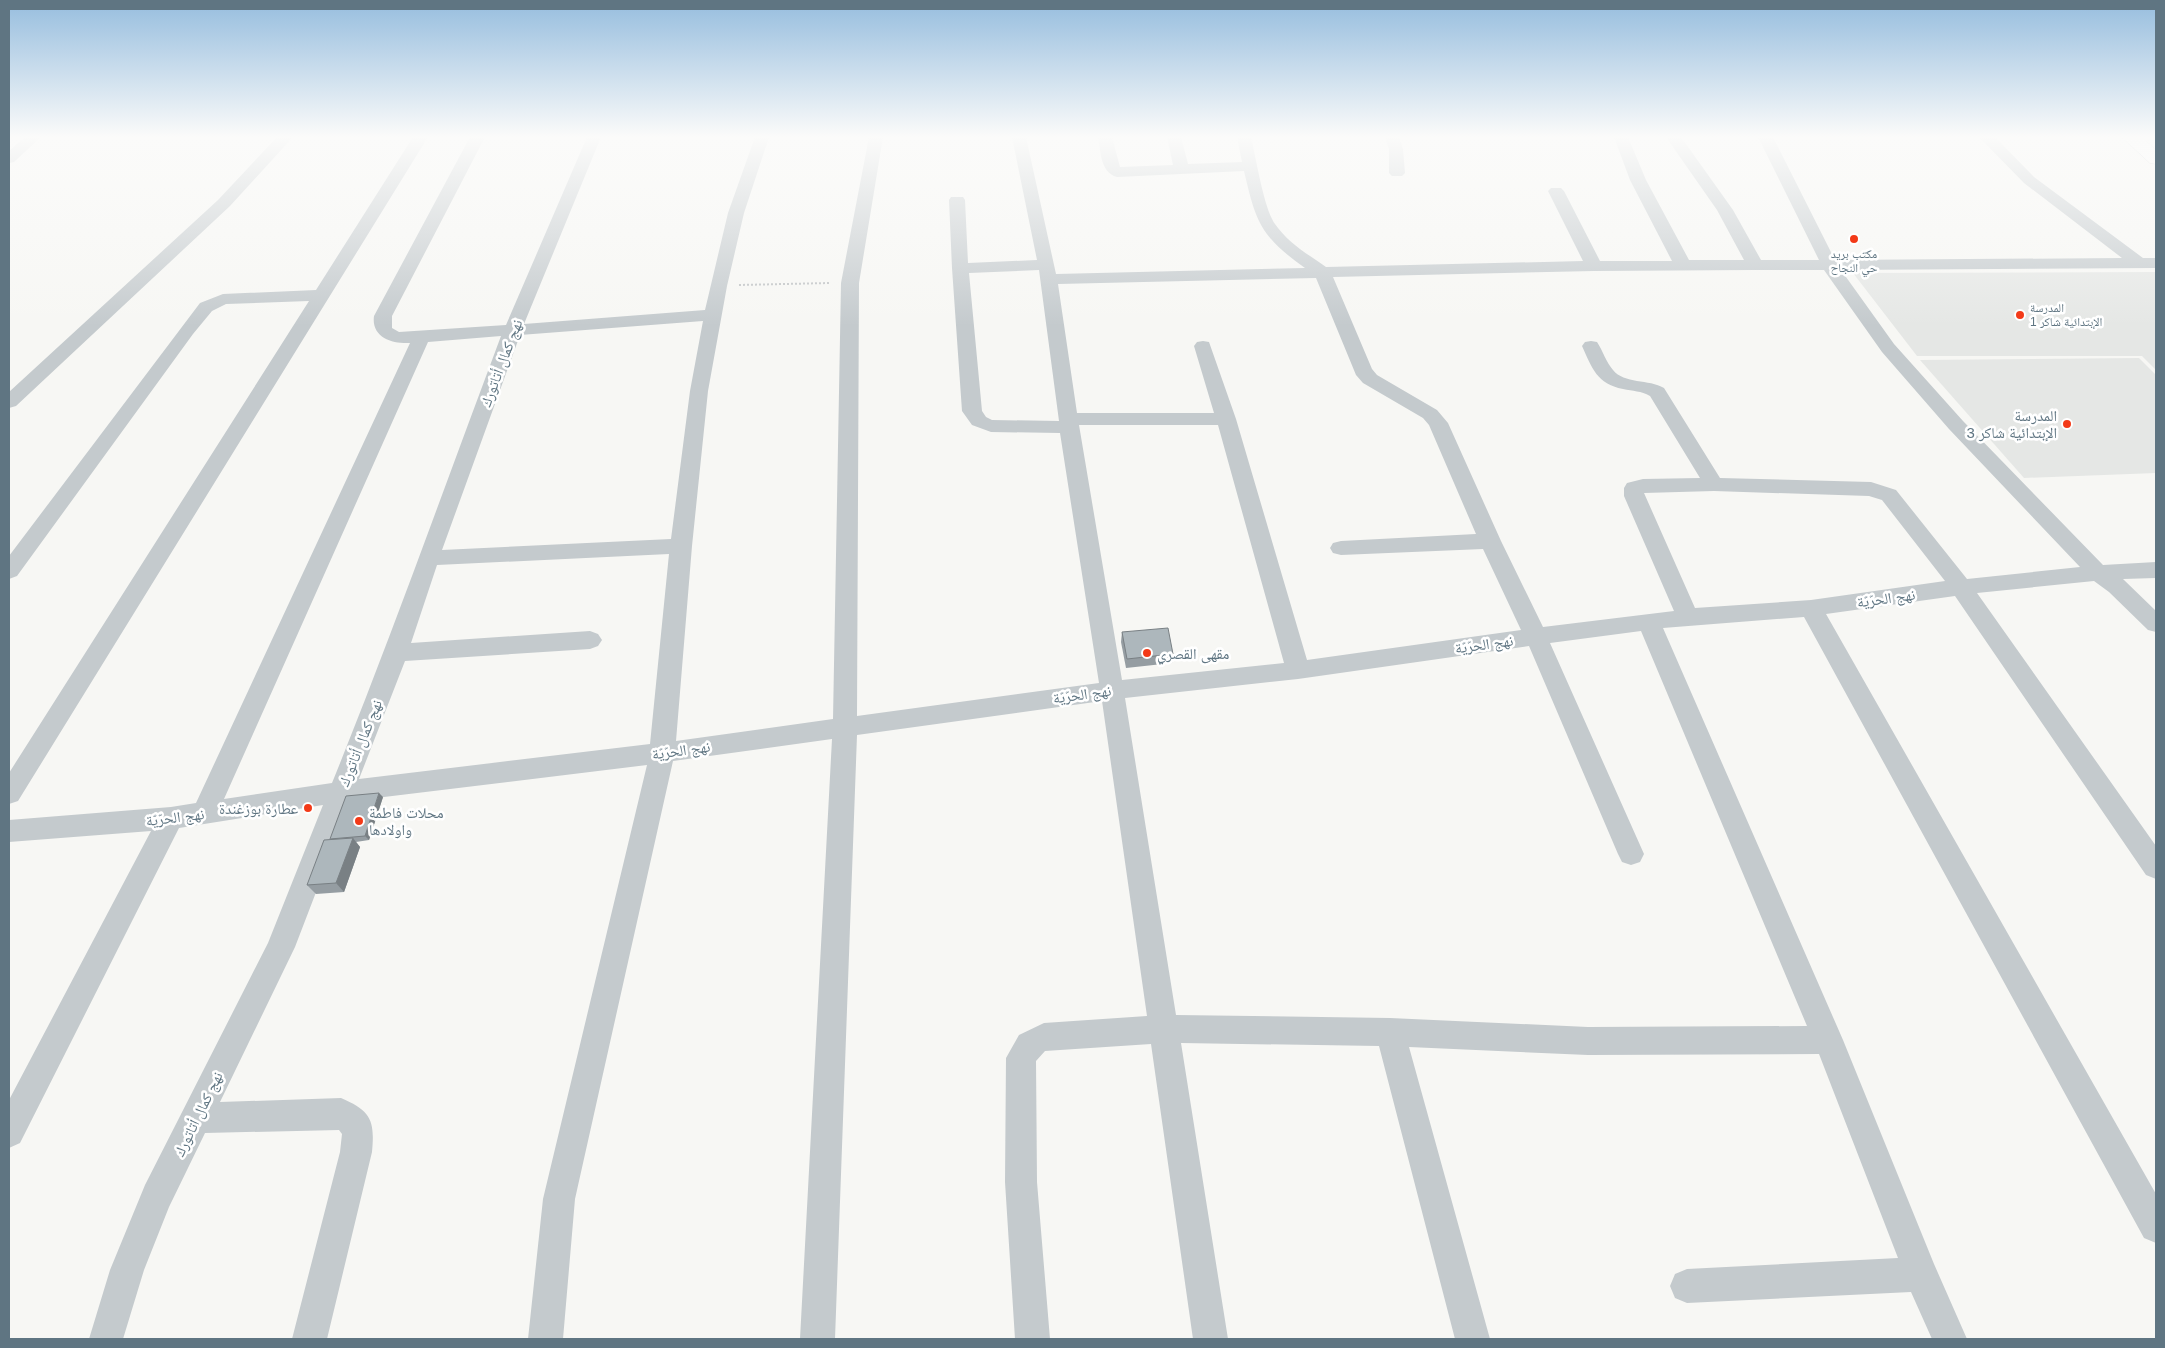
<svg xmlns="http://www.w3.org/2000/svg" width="2165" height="1348" viewBox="0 0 2165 1348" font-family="Arial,'Noto Naskh Arabic',sans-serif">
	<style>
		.built { fill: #e5e7e5 }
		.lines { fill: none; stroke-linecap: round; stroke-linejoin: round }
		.secondary-casing { stroke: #b9bfc3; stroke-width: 1 }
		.path { stroke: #c0c3c5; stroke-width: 2; stroke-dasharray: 2 2; stroke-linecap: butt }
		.street { fill: #c4cacd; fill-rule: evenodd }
		.secondary { fill: #fff; fill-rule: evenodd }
		.wall { fill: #959da2 }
		.shaded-wall { fill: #798084 }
		.building { fill: #adb7bc; stroke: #798084 }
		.poi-dot { fill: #f33a18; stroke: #fff; stroke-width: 2 }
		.labels { text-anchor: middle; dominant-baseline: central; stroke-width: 5; stroke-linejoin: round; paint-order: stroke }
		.far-poi-label { font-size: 12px; fill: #5f7582; stroke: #fff }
		.street-label { font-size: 15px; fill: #5f7582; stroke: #fff }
		.poi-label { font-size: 15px; fill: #5f7582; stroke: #fff; text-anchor: end }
	</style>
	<rect width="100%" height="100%" fill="#f7f7f4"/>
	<g class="built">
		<polygon points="2156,272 2156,370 2142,356 1917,356 1853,273"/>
		<polygon points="2139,358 2156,375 2156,473 2024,478 1920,360"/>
	</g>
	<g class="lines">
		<defs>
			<polygon id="secondary" points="2122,137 2141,137 2156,150 2156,164 2150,163"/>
		</defs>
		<use href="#secondary" class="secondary-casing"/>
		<polyline class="path" points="739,285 830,283"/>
		<g class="street">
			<polygon points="25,137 41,137 14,162 9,163 9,151"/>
			<polygon points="277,137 293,137 230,206 16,406 9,408 9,392 218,200"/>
			<polygon points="413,137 428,137 18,801 9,804 9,773 309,301 226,304 212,311 193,334 17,576 9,579 9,556 200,303 223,294 316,290"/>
			<path d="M 470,137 L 485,137 L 392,316 L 392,328 L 399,332 L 506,325 L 587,137 L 601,137 L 524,324 L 705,310 L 728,213 L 755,137 L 769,137 L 744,213 L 727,286 L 708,391 L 692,546 L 676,741 L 833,719 L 841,283 L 869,137 L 883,137 L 859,283 L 857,716 L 1099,683 L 1060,433 L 991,432 L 972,425 L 962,411 L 952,268 L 949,200 L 951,197 L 963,197 L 965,200 L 968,263 L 1037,260 L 1012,137 L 1026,137 L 1056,274 L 1305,268 C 1260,236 1256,222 1244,171 L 1117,177 C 1100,172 1101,152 1098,137 L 1112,137 L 1120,167 L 1173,165 L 1167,137 L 1181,137 L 1188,164 L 1242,162 L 1237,137 L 1251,137 C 1256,158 1264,209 1275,224 C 1288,243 1309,255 1326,267 L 1583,261 L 1548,191 L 1551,188 L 1561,188 L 1564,191 L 1600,261 L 1672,261 L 1630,180 L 1614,137 L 1628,137 L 1646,180 L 1689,260 L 1744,260 L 1717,210 L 1666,137 L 1681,137 L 1733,210 L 1761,260 L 1819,260 L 1758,137 L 1773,137 L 1835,260 L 2122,258 L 2024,183 L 1979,137 L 1995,137 L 2034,177 L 2143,258 L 2156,258 L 2156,268 L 1841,270 L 1894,344 L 1963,421 L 2103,565 L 2156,562 L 2156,578 L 2123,579 L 2156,611 L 2156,632 L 2148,630 L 2109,592 L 2094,581 L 1977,593 L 2156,846 L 2156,879 L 2146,875 L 1955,596 L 1826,614 L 2156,1194 L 2156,1243 L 2144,1238 L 1804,617 L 1663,628 L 1843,1040 L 1934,1264 L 1967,1339 L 1932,1339 L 1911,1292 L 1687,1303 L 1675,1298 L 1670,1286 L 1675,1274 L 1687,1269 L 1898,1258 L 1819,1054 L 1588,1055 L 1409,1047 L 1490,1339 L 1455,1339 L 1379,1046 L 1181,1043 L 1228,1339 L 1193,1339 L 1151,1044 L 1045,1051 L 1036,1061 L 1037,1182 L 1050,1339 L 1015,1339 L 1005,1182 L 1006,1058 L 1019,1035 L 1044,1023 L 1147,1016 L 1102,701 L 857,735 L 835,1339 L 800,1339 L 832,739 L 673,761 L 575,1199 L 563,1339 L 528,1339 L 543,1199 L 647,765 L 351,801 L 295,947 L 220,1102 L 341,1098 C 371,1111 375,1120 372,1152 L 327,1339 L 292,1339 L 340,1152 L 342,1134 L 339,1130 L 205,1133 L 169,1207 L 144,1270 L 123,1339 L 89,1339 L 110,1270 L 145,1185 L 268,943 L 323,805 L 179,828 L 20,1143 L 9,1148 L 9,1100 L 151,831 L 9,842 L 9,820 L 171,807 L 196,803 L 410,343 C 392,344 371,337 374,316 ZM 1039,270 L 1059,421 L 992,420 L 986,417 L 982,411 L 969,273 ZM 1753,270 L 1824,270 L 1882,352 L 1949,429 L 2080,567 L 1967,579 L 1896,490 L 1871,482 L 1720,478 L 1664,388 C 1649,379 1624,384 1613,370 C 1606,362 1603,351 1597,342 L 1591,341 L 1585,342 L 1582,346 C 1592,368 1597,384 1623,389 C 1633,391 1641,391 1650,396 L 1700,478 L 1643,479 L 1627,483 L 1624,488 L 1624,496 L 1674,611 L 1543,627 L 1501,541 L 1448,423 L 1437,410 L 1377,375 L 1372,369 L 1333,277 L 1594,271 ZM 1316,278 L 1356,375 L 1363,383 L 1423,418 L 1429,425 L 1476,534 L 1341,541 L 1333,543 L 1330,548 L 1333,553 L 1341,555 L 1483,549 L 1521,630 L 1307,660 L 1236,419 L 1209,342 L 1203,341 L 1197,342 L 1194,346 L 1214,413 L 1077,413 L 1058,284 ZM 703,321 L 690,391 L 671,539 L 442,550 L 520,335 ZM 501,336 C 445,485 392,635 332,783 L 224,799 L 428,342 ZM 1079,425 L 1218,425 L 1284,663 L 1122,680 ZM 1714,491 L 1869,496 L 1882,500 L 1945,581 L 1811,600 L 1695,608 L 1644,493 ZM 669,554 L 650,744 L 359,779 L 405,661 L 590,649 L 598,646 L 602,640 L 598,634 L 590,631 L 411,643 L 437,565 ZM 1641,631 L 1807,1026 L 1588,1027 L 1390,1018 L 1176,1015 L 1125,698 L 1298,679 L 1529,646 L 1618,854 L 1622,862 L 1631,865 L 1640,862 L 1644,854 L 1550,643 Z"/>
			<polygon points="1385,137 1399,137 1403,149 1405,173 1402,176 1392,176 1389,173 1389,149"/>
		</g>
		<use href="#secondary" class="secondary"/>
	</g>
	<g class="wall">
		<polygon points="1122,632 1173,654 1172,663 1126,668 1121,642"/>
		<polygon points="383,797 369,840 356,842 360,847 344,892 316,894 307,885 331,839"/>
	</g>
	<g class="shaded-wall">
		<polygon points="379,793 383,797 369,840 365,836"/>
		<polygon points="353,838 360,847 344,892 336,883"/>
	</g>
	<g class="building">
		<polygon points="1168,628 1173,654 1127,659 1122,632"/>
		<polygon points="379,793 365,836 330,839 346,796"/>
		<polygon points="353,838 336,883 307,885 324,840"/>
	</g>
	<linearGradient id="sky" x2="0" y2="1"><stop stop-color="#96bdde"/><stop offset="0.42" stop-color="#fbfbfa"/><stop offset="1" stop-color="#fbfbfa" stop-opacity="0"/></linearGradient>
	<rect width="2165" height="326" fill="url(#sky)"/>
	<g class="poi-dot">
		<circle cx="1854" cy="239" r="5"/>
		<circle cx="2020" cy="315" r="5"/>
		<circle cx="2067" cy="424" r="5"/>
		<circle cx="1147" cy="653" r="5"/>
		<circle cx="308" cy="808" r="5"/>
		<circle cx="359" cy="821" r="5"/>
	</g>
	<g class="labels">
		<g class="far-poi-label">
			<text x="1854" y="254">مكتب بريد<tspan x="1854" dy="14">حي النجاح</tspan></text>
			<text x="2030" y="308" text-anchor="start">المدرسة<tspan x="2030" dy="14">الإبتدائية شاكر 1</tspan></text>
		</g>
		<g class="street-label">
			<text transform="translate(501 363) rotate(-69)">نهج كمال أتاتورك</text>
			<text transform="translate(1886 598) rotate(-8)">نهج الحرّيّة</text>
			<text transform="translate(1484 644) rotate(-8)">نهج الحرّيّة</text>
			<text transform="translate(1082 694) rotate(-8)">نهج الحرّيّة</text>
			<text transform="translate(360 743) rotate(-68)">نهج كمال أتاتورك</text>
			<text transform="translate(681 750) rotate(-8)">نهج الحرّيّة</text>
			<text transform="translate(175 817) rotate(-7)">نهج الحرّيّة</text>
			<text transform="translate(198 1114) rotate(-64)">نهج كمال أتاتورك</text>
		</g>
		<g class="poi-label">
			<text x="2057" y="415">المدرسة<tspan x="2057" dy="17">الإبتدائية شاكر 3</tspan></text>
			<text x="1157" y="653" text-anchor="start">مقهى القصري</text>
			<text x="298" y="808">عطارة بوزغندة</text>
			<text x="369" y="812" text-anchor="start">محلات فاطمة<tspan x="369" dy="17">واولادها</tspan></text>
		</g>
	</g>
	<rect width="2165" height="1348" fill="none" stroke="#5f7582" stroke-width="20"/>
</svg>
